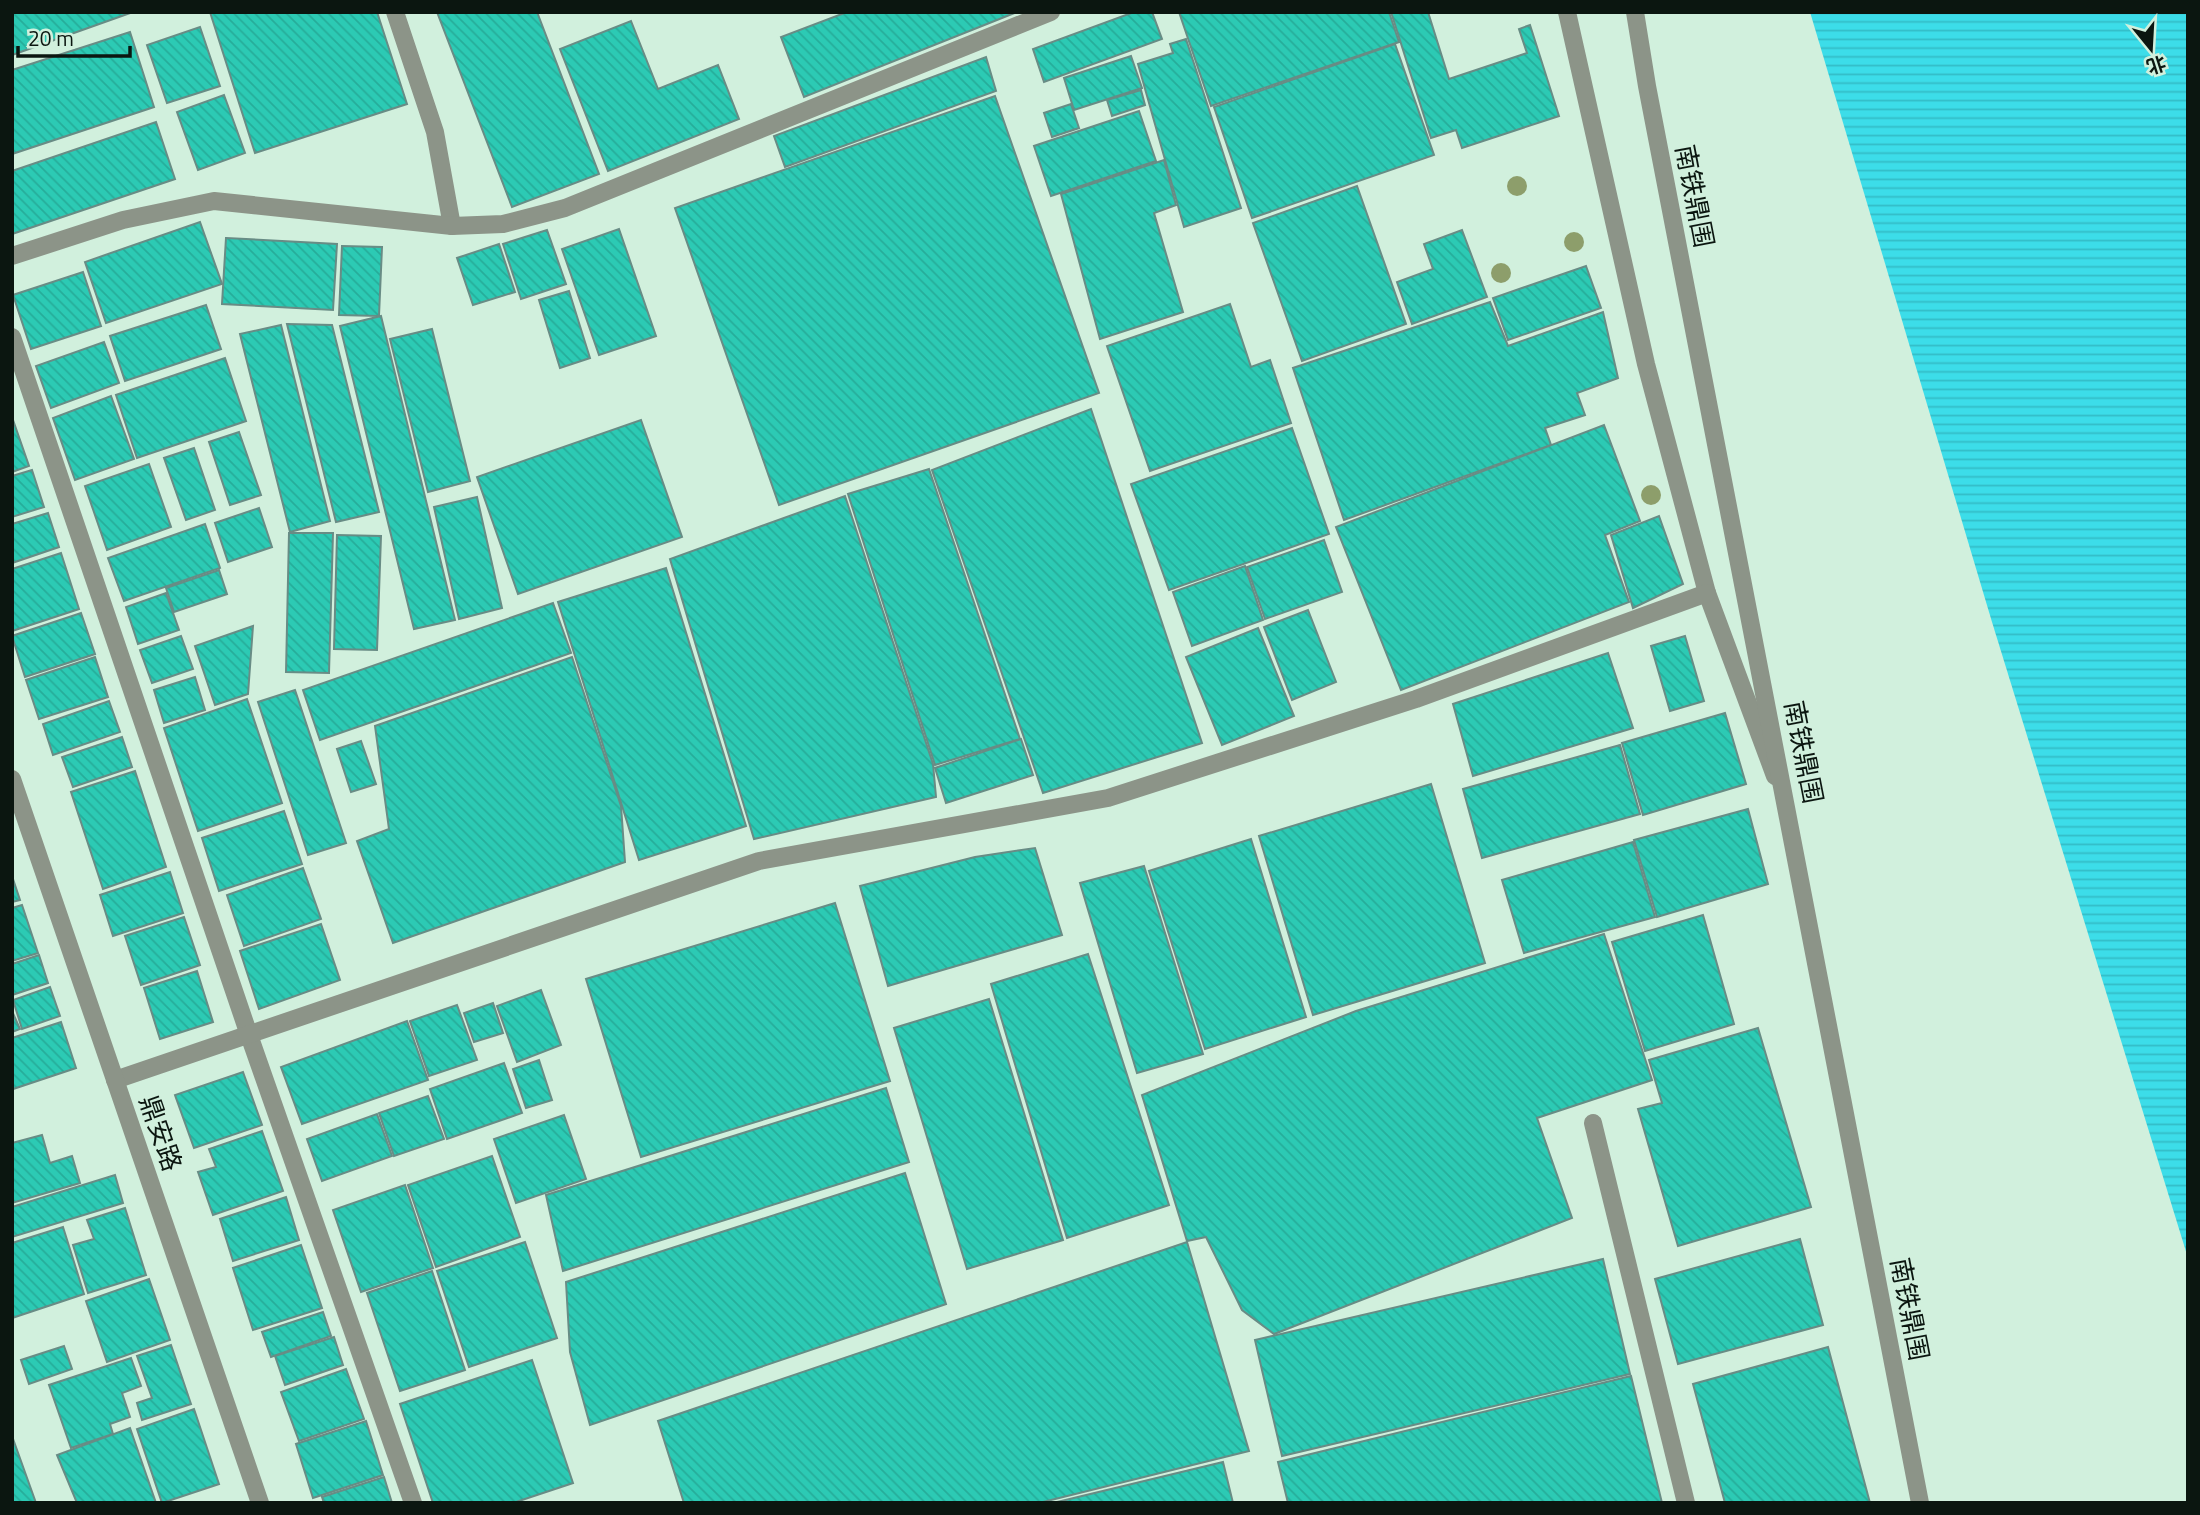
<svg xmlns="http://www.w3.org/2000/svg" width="2200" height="1515" viewBox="0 0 2200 1515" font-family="'Titillium Web','Noto Sans SC',sans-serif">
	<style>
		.water { fill: url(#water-rules) }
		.building { fill: url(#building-back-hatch); stroke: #688c85; stroke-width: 2 }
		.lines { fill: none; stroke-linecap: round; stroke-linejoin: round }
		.service { stroke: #8c9488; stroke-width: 18 }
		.minor { stroke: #8c9488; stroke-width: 18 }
		.tertiary { stroke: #8c9488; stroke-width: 18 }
		.tree { fill: #8d9e6b }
		.labels { text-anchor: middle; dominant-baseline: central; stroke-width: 6; stroke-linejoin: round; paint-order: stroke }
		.street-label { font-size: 26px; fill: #0b1610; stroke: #d1f0dd }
	</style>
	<defs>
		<pattern id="water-rules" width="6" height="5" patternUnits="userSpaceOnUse" patternTransform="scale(1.75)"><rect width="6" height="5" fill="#3cdde9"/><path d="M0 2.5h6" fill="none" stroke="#33bdc7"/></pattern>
		<pattern id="building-back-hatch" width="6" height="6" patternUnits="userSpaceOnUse" patternTransform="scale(1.75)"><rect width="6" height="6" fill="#2ccab4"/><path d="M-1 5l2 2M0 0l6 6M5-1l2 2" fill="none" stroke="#26ad9a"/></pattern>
	</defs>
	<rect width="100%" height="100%" fill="#d1f0dd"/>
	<polygon class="water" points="1810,12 2188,12 2188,1258 1992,622"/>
	<g class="building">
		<polygon points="12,12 133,12 12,55"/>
		<polygon points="210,12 377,12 407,104 255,153"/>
		<polygon points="437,12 537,12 599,174 512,207"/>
		<polygon points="847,12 1017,12 804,97 781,37"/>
		<polygon points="1134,12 1152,12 1162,39 1044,82 1033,49"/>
		<polygon points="1179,12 1389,12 1399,42 1211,106"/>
		<polygon points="1391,12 1428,12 1449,79 1527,53 1519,29 1530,25 1559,116 1462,148 1456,130 1431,138"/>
		<polygon points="631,21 658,89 718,65 739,119 608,171 560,49"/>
		<polygon points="200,27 220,86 167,103 147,45"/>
		<polygon points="130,32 154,107 12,154 12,70"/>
		<polygon points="1186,39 1241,208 1184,227 1138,64 1173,53 1170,44"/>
		<polygon points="1395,44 1434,155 1252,218 1214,107"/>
		<polygon points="1131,56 1142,88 1074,110 1064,78"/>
		<polygon points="986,57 996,91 785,167 774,136"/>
		<polygon points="1141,90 1145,105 1112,116 1107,100"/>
		<polygon points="224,95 245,153 198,170 177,112"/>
		<polygon points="995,96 1099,393 779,505 675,208"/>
		<polygon points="1071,104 1079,128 1052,137 1044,113"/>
		<polygon points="1139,111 1156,161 1051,196 1034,146"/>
		<polygon points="156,122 175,179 12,234 12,171"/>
		<polygon points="1164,160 1176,205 1154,213 1183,312 1100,339 1061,194"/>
		<polygon points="1357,186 1406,324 1302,361 1253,223"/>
		<polygon points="200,222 222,284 106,323 85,262"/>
		<polygon points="619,229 656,336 599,355 562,249"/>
		<polygon points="547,230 566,284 521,299 503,244"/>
		<polygon points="1462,230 1487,297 1412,324 1397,282 1433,269 1424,244"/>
		<polygon points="226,238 337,244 333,310 222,304"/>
		<polygon points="499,244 515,292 473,305 457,258"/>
		<polygon points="342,246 382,247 379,316 339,315"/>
		<polygon points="1586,266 1601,308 1508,340 1493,298"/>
		<polygon points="83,272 101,326 31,349 13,295"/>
		<polygon points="569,291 590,358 560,368 539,300"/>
		<polygon points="1490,302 1508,346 1603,312 1618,378 1577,393 1585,415 1545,428 1551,445 1344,520 1293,368"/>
		<polygon points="1230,304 1251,367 1270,360 1291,423 1150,471 1107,346"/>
		<polygon points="206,305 221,349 125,381 110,336"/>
		<polygon points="381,316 455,620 414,629 340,326"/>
		<polygon points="287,324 332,325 379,512 336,522"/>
		<polygon points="281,325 330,521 290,532 240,334"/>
		<polygon points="432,329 470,481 428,492 390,339"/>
		<polygon points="104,342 119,383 51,408 36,366"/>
		<polygon points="225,358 246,421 137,458 116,395"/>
		<polygon points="111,396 134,459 75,480 53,418"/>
		<polygon points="1091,409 1202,743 1043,793 932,470"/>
		<polygon points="12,417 29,466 12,472"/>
		<polygon points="641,420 682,537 518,594 477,477"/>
		<polygon points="1604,425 1640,521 1605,535 1629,602 1401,690 1336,527"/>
		<polygon points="1292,428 1329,534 1169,590 1131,484"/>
		<polygon points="239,432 261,495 230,505 209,442"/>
		<polygon points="194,448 215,510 186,520 164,458"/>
		<polygon points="149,464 171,527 107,550 85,486"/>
		<polygon points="929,469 1020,739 935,765 848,494"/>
		<polygon points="32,470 44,507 12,517 12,476"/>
		<polygon points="845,496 933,764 936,797 754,839 670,559"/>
		<polygon points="477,497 502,608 459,619 434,507"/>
		<polygon points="259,508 272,547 228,562 215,523"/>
		<polygon points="48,513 59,547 12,563 12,524"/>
		<polygon points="1659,516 1683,584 1633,608 1611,535"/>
		<polygon points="205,524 220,568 124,601 108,558"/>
		<polygon points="289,533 333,533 329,673 286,672"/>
		<polygon points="337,535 381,536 377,650 334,649"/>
		<polygon points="1324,540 1342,592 1265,619 1247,567"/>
		<polygon points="61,553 79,609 12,631 12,569"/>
		<polygon points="1245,566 1263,620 1192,646 1173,592"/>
		<polygon points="666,568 746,826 639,860 558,602"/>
		<polygon points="219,570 227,594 174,612 166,588"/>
		<polygon points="166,593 179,630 138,644 126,607"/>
		<polygon points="553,603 571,653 320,740 303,690"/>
		<polygon points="1308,610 1336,682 1292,700 1264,627"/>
		<polygon points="81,613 95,654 25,677 12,636"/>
		<polygon points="253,626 248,694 215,705 195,646"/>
		<polygon points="1258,628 1294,716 1222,745 1186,657"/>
		<polygon points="181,636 193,669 152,683 140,650"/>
		<polygon points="1685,636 1704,701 1670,711 1651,646"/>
		<polygon points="1608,653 1633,728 1473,776 1453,704"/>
		<polygon points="95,657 108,697 39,719 26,680"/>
		<polygon points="572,657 621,806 625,862 393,943 357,841 389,829 375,726"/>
		<polygon points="195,677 205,710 164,723 154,690"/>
		<polygon points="295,690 346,843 308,855 258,702"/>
		<polygon points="247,699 282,803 198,831 164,728"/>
		<polygon points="109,701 120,732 53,755 43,724"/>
		<polygon points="1725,713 1746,784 1643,815 1622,743"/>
		<polygon points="122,737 132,767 73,787 62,757"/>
		<polygon points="1021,739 1033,775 946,803 935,768"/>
		<polygon points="361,741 376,784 351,792 337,749"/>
		<polygon points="1620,745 1640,814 1482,858 1463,789"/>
		<polygon points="135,771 166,867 103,889 71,792"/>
		<polygon points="1431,784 1485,963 1313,1015 1259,836"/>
		<polygon points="1748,809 1768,884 1657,917 1634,840"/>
		<polygon points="284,811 302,864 219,891 202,838"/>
		<polygon points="1251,839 1306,1017 1205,1049 1149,871"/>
		<polygon points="1633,842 1655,917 1524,953 1502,880"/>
		<polygon points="1035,848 1062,935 888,986 860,886 975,857"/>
		<polygon points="1144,866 1203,1054 1137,1073 1080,883"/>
		<polygon points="303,868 321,919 244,946 227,895"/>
		<polygon points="170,872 183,913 113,936 100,895"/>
		<polygon points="12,876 20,900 12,902"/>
		<polygon points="835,903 890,1081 641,1157 586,979"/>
		<polygon points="22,905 38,953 12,961 12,908"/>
		<polygon points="1703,915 1734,1024 1645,1051 1612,942"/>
		<polygon points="184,917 200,965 141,985 125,936"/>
		<polygon points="321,924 340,980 259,1009 240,951"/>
		<polygon points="1604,934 1652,1080 1537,1118 1572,1218 1274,1334 1242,1310 1206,1237 1187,1241 1142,1095 1356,1011"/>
		<polygon points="1088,954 1169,1205 1067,1238 991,984"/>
		<polygon points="39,955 48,983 12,995 12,964"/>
		<polygon points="197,971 213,1022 160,1039 144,988"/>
		<polygon points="50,987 60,1016 22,1029 13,1000"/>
		<polygon points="541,990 561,1045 517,1062 497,1006"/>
		<polygon points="989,999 1063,1240 967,1269 894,1028"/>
		<polygon points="493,1003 503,1033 474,1042 464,1013"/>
		<polygon points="457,1005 477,1060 429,1076 410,1021"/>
		<polygon points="12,1011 20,1029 12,1032"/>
		<polygon points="407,1021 428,1080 302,1124 281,1067"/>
		<polygon points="61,1022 76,1068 13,1089 12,1038"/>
		<polygon points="1758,1028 1811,1207 1678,1246 1638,1109 1662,1103 1649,1060"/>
		<polygon points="539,1060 552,1100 526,1108 513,1069"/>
		<polygon points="504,1063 522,1113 447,1139 430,1089"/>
		<polygon points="243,1072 262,1125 194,1148 175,1095"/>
		<polygon points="886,1088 909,1162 563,1271 546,1195"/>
		<polygon points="428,1096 444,1139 394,1156 379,1113"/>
		<polygon points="377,1114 392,1156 322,1181 307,1139"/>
		<polygon points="564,1115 586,1179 516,1203 494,1139"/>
		<polygon points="262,1131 283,1191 213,1215 198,1172 216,1167 209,1149"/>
		<polygon points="42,1135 50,1163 72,1156 80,1183 12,1203 12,1143"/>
		<polygon points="492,1156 520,1237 436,1267 408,1185"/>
		<polygon points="905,1173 946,1304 590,1425 570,1352 566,1282"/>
		<polygon points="115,1175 123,1203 12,1237 12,1207"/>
		<polygon points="405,1185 433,1268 361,1292 333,1210"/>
		<polygon points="286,1197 299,1240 233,1261 220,1219"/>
		<polygon points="125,1208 146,1275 88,1293 73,1245 94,1239 87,1220"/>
		<polygon points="63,1227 84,1294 12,1318 12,1243"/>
		<polygon points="1800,1239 1823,1325 1678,1364 1655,1279"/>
		<polygon points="525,1242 557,1338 469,1367 437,1271"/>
		<polygon points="1187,1242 1249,1451 1039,1503 684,1503 658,1421"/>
		<polygon points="301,1245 322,1308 253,1330 233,1268"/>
		<polygon points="1603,1259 1630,1374 1282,1456 1255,1340"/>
		<polygon points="432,1271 465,1370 400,1391 367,1293"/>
		<polygon points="149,1279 170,1340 107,1362 86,1301"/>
		<polygon points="323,1312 331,1336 271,1357 262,1332"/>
		<polygon points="334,1337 343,1365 285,1385 275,1356"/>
		<polygon points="171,1345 191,1404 142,1420 137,1403 152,1398 137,1356"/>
		<polygon points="64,1346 72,1369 29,1384 21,1360"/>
		<polygon points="1828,1347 1870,1503 1725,1503 1693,1384"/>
		<polygon points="131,1358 141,1386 122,1393 130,1417 110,1424 113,1434 71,1448 49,1385"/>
		<polygon points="532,1360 573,1483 513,1503 433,1503 400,1404"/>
		<polygon points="346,1369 364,1419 299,1441 281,1392"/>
		<polygon points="1631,1376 1662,1503 1288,1503 1278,1462"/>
		<polygon points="194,1409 219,1484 162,1503 137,1429"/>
		<polygon points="366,1421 383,1475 313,1498 296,1444"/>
		<polygon points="130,1428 156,1503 77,1503 57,1455"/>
		<polygon points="12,1436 36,1503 12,1503"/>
		<polygon points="1223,1462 1233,1503 1053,1503"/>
		<polygon points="384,1477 392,1503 324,1503 322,1497"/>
	</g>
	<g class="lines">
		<g class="service">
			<polyline points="395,12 435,132 452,226"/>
			<polyline points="1567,12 1646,364 1707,593 1775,776"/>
			<polyline points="12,337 249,1035 413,1503"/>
			<polyline points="1593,1123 1686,1503"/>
		</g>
		<g class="minor">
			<polyline points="1635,12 1647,86 1920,1503"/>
			<polyline points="12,256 123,220 214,201 452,226 503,224 565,208 1051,12"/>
			<polyline points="115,1080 759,861 1108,798 1416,699 1707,593"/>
		</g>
		<polyline class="tertiary" points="12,779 260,1503"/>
	</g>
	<g class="tree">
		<circle cx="1517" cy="186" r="10"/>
		<circle cx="1574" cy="242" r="10"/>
		<circle cx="1501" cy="273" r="10"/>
		<circle cx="1651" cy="495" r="10"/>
	</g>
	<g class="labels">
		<g class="street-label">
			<text transform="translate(1695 196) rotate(79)">南铁鼎围</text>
			<text transform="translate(1804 752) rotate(79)">南铁鼎围</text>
			<text transform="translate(161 1133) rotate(71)">鼎安路</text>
			<text transform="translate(1910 1309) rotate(79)">南铁鼎围</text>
		</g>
	</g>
	<rect width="2200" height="1515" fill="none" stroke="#0b1610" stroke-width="28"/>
	<g transform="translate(2151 49) rotate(162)" stroke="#d1f0dd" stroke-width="5" paint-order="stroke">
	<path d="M0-5L12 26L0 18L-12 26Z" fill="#0b1610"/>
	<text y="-10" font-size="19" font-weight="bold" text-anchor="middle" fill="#0b1610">北</text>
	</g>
	<path d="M18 46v10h112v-10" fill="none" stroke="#0b1610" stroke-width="3.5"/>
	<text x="28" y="46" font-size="21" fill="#0b1610" stroke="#d1f0dd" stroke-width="5" paint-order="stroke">20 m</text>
</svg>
